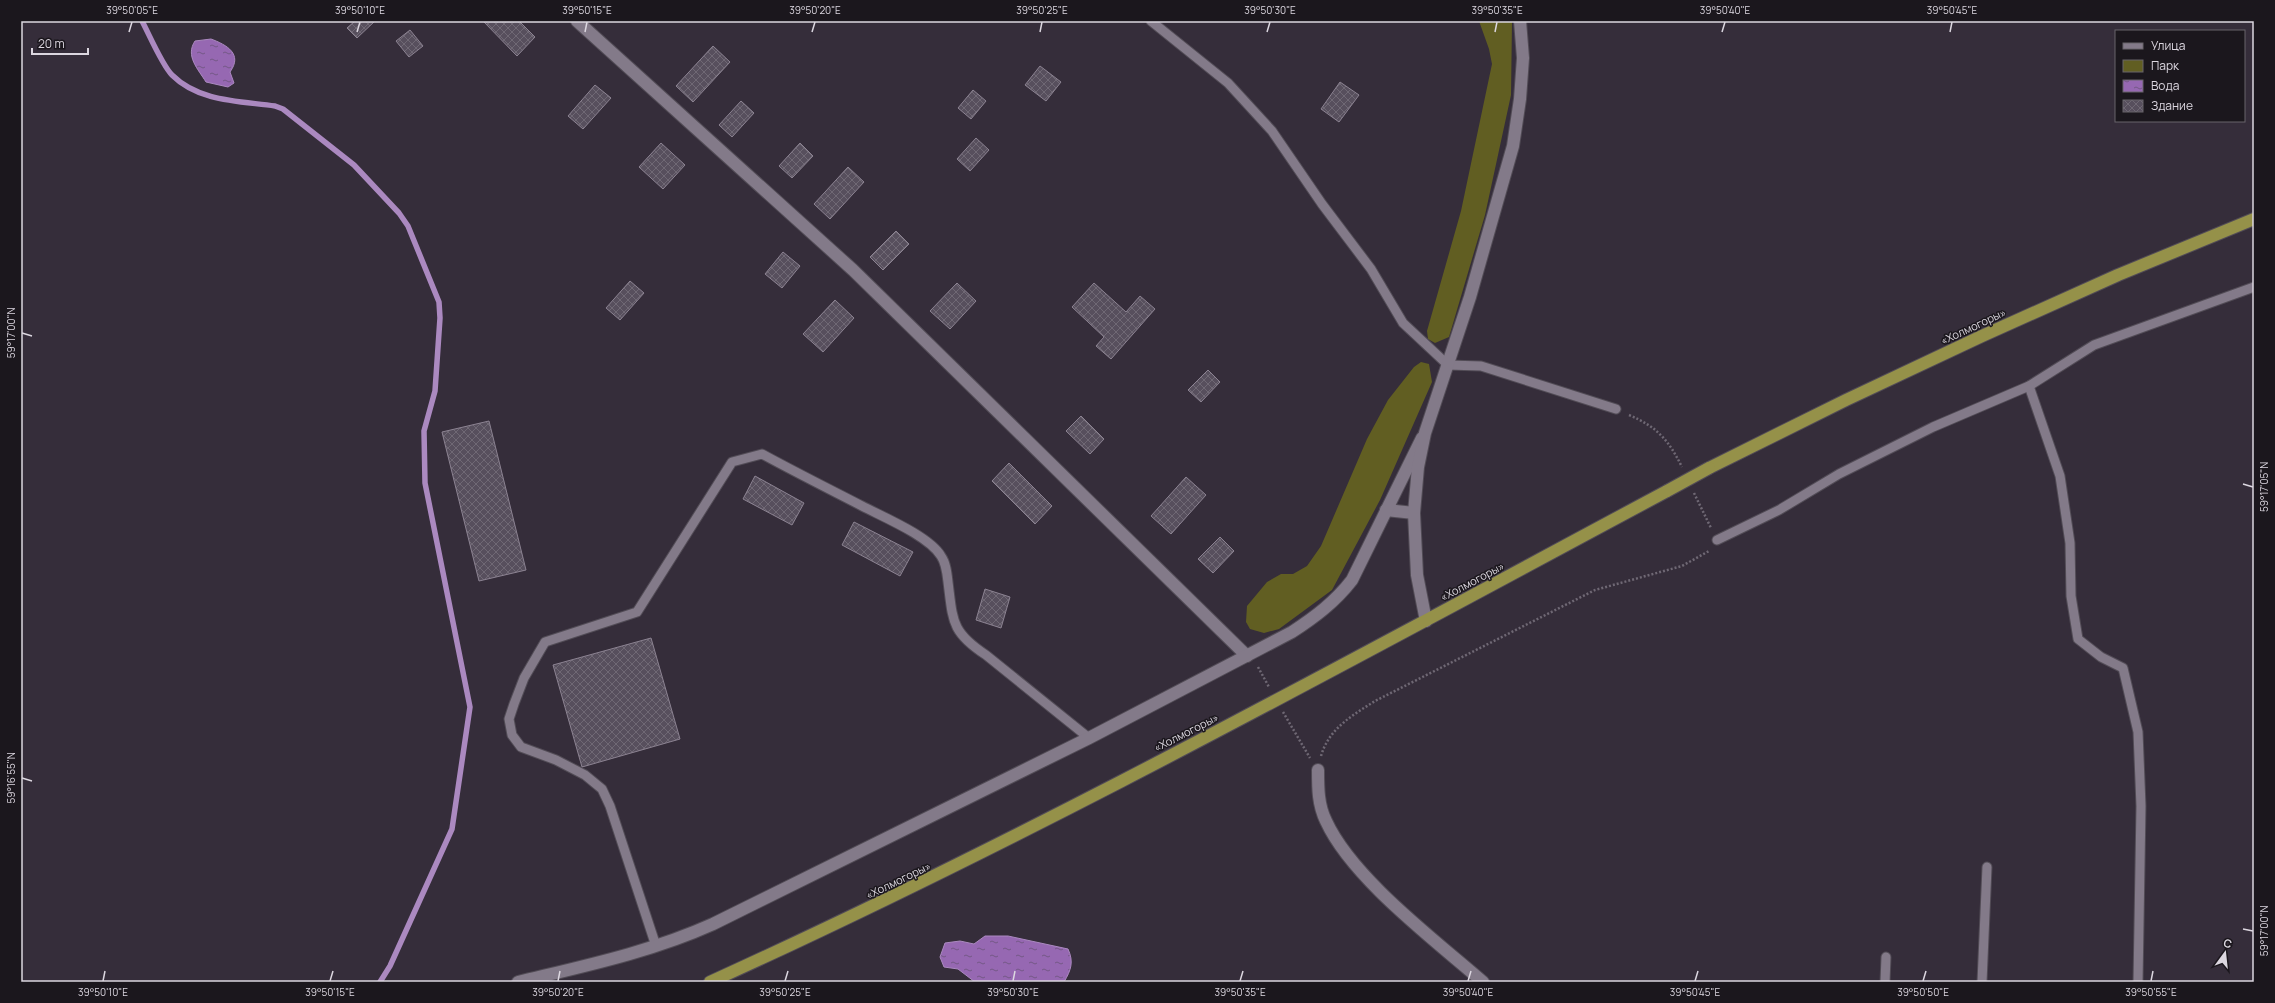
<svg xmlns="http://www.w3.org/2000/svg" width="2275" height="1003" viewBox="0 0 2275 1003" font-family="Manrope,sans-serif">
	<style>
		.green { fill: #615e22 }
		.water { fill: url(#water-ripples); stroke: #ab89c0 }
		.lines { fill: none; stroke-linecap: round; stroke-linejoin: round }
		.stream { stroke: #ab89c0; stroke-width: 5.5 }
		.building { fill: url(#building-cross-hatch); stroke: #8c8392 }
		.lane-casing { stroke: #524c56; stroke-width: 11 }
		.street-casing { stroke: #524c56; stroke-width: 14 }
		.secondary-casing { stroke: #524c56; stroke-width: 14 }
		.highway-casing { stroke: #524c56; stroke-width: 14 }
		.path { stroke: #6f6874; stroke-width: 2.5; stroke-dasharray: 2 2; stroke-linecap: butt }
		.lane { stroke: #837a89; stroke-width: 9 }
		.street { stroke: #837a89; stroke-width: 12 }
		.secondary { stroke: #837a89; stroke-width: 12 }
		.highway { stroke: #959149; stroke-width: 12 }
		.highway-bridge-casing { stroke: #524c56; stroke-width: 14; stroke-linecap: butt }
		.highway-bridge { stroke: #959149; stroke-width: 12 }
		.ticks { fill: none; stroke: #dcd7e0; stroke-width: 1.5 }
		.labels { text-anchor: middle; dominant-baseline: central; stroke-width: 3; stroke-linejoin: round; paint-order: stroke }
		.street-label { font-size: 11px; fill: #dcd7e0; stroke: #1b171d }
		.neatline { fill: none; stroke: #dcd7e0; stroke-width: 1.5 }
		.ticks-label { font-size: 10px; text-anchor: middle; fill: #dcd7e0 }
	</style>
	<defs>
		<pattern id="water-ripples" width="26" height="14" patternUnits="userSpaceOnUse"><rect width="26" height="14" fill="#9668b2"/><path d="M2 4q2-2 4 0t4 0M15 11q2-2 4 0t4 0" fill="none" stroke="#745886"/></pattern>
		<pattern id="building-cross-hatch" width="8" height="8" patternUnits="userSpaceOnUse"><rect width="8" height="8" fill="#574f5d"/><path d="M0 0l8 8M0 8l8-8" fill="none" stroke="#6f6874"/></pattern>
	</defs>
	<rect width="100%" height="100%" fill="#352d3a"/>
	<g class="green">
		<polygon points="1479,21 1512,21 1511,95 1485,215 1449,337 1435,343 1428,339 1427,331 1461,211 1492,64 1489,49"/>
		<polygon points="1421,362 1429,364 1432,382 1380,500 1332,590 1279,629 1264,633 1250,629 1246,622 1247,606 1267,582 1281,574 1293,574 1307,566 1321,546 1367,439 1388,400 1414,367"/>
	</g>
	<g class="water">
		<path d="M 211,39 C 227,45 243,54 230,72 L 234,83 L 228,87 L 206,82 C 198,69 185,56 195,41 Z"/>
		<path d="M 985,936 L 1008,936 L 1068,949 C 1074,962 1071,970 1064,982 L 975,982 L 958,969 L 944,967 L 940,957 L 945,943 L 960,941 L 974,944 Z"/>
	</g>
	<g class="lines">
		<path class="stream" d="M 142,21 C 149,34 162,65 172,75 C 199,102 240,101 275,106 L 283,109 L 354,165 L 399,213 L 408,226 L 439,302 L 440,318 L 435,391 L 424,431 L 425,483 L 470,707 L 452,829 L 390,966 L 380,982"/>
	</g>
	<g class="building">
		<polygon points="355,21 375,21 357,38 347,28"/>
		<polygon points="483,21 519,21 535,37 517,56"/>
		<polygon points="410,30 423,46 409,57 396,41"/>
		<polygon points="713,46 730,62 693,102 676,86"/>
		<polygon points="1040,66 1061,82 1046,101 1025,85"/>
		<polygon points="1340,82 1359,95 1339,122 1321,109"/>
		<polygon points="595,85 611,98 583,129 568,116"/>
		<polygon points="973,90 986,101 971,119 958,108"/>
		<polygon points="741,101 754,113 732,137 719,125"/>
		<polygon points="976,138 989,150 970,171 957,159"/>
		<polygon points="661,143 685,165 663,189 639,167"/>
		<polygon points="800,143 813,156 792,178 779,166"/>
		<polygon points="848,167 864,182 830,219 814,204"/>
		<polygon points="896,231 909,244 883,270 870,257"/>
		<polygon points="783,252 800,266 782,288 765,274"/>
		<polygon points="630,281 644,293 620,320 606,308"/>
		<polygon points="957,283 976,301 950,329 930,311"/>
		<polygon points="1094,283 1126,312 1140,296 1155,309 1111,359 1096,346 1104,337 1072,307"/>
		<polygon points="835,300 854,318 823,352 803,334"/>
		<polygon points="1208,370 1220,382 1201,402 1188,390"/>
		<polygon points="1081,416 1104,439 1090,454 1066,431"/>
		<polygon points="489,421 526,570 479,581 442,432"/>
		<polygon points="1009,463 1052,506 1035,524 992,481"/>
		<polygon points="755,476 804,503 792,525 743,499"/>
		<polygon points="1186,477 1206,495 1171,534 1151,516"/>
		<polygon points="854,522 913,552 900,576 842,545"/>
		<polygon points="1220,537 1234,551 1213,573 1198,559"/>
		<polygon points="985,589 1010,597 1001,628 976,620"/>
		<polygon points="651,638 680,739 582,767 553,665"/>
	</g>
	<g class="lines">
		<defs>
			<g id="lane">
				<polyline points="1151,21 1228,83 1272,131 1322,204 1371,269 1403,323 1448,365 1481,366 1616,409"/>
				<polyline points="2029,386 2060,476 2070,543 2071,596 2078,639 2101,657 2123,668 2138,732 2141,806 2138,982"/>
				<polyline points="1717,540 1779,510 1839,474 1933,427 2029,386 2094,345 2254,287"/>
				<path d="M 656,946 L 610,806 L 602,789 L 585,775 L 556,760 L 521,747 L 512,735 L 509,719 L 514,704 L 524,678 L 545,642 L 637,612 L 732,462 L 762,454 C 795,472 829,489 862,506 C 883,517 929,536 941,556 C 946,563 947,573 948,582 C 953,621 951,632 986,655 L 1089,738"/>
				<polyline points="1885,982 1886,957"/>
				<polyline points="1982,982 1987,867"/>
			</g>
			<g id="street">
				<polyline points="577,21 853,270 1247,656"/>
				<polyline points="1386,510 1414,513"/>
				<path d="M 1318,770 C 1318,788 1318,805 1326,821 C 1352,878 1435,940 1483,982"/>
				<path d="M 518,982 C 584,966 651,952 713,924 L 1089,738 L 1292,632 C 1315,617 1335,602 1352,580 L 1422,438"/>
			</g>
			<polyline id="secondary" points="1426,621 1417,575 1414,513 1418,467 1425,433 1470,297 1513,146 1520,99 1523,58 1520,21"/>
			<g id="highway">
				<polyline points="1709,468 1846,400 1982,336 2118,275 2254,219"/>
				<path d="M 710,982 C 1036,834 1351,660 1667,491"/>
			</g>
		</defs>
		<use href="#lane" class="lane-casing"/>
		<use href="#street" class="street-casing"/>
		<use href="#secondary" class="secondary-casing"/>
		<use href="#highway" class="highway-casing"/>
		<g class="path">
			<path d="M 1629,415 C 1657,427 1668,439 1682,467"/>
			<polyline points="1694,493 1711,528"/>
			<polyline points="1258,667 1269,687"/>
			<polyline points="1283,712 1310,758"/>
			<path d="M 1321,756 C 1329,728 1353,715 1375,701 L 1595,590 L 1682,566 L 1709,551"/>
		</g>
		<use href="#lane" class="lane"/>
		<use href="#street" class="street"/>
		<use href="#secondary" class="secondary"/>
		<use href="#highway" class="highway"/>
		<defs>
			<polyline id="highway-bridge" points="1667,491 1709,468"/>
		</defs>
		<use href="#highway-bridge" class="highway-bridge-casing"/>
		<use href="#highway-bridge" class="highway-bridge"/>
	</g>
	<path class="ticks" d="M 129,32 L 132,22M 357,32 L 360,22M 585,32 L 587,22M 812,32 L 815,22M 1040,32 L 1042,22M 1267,32 L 1270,22M 1495,32 L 1497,22M 1722,32 L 1725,22M 1950,32 L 1952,22M 22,333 L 32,336M 2243,484 L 2253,487M 22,778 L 32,781M 2243,929 L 2253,931M 103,981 L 105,971M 330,981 L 333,971M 558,981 L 560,971M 785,981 L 788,971M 1013,981 L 1015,971M 1240,981 L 1243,971M 1468,981 L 1471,971M 1695,981 L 1698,971M 1923,981 L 1926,971M 2151,981 L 2153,971"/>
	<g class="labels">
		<g class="street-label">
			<text transform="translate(1973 326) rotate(-25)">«Холмогоры»</text>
			<text transform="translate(1472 581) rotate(-28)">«Холмогоры»</text>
			<text transform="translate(1186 732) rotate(-27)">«Холмогоры»</text>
			<text transform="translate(898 880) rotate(-26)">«Холмогоры»</text>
		</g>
	</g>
	<rect width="2275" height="1003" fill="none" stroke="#1b171d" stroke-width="44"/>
	<rect x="2115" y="30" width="130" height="92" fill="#1b171d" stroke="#68646b"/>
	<rect x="2123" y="43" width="20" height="6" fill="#837a89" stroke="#68646b"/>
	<text x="2151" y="50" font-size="12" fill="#dcd7e0">Улица</text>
	<rect x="2123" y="60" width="20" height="12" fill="#615e22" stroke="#68646b"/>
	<text x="2151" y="70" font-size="12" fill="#dcd7e0">Парк</text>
	<rect x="2123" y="80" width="20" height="12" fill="url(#water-ripples)" stroke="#68646b"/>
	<text x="2151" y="90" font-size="12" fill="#dcd7e0">Вода</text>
	<rect x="2123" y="100" width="20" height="12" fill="url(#building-cross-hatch)" stroke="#68646b"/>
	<text x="2151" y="110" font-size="12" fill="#dcd7e0">Здание</text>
	<g transform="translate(2225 953) rotate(15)" stroke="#1b171d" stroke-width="3" paint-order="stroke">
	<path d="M0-3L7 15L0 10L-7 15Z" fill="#dcd7e0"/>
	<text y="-6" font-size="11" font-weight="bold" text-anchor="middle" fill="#dcd7e0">С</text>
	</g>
	<path d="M32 48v6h56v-6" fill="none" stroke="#dcd7e0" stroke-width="2"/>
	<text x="38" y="48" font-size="12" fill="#dcd7e0" stroke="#1b171d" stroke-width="3" paint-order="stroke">20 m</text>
	<rect x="22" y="22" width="2231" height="959" class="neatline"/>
	<g class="ticks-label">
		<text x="132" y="14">39°50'05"E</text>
		<text x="360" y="14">39°50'10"E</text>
		<text x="587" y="14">39°50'15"E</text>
		<text x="815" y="14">39°50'20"E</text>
		<text x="1042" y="14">39°50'25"E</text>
		<text x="1270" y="14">39°50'30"E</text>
		<text x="1497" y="14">39°50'35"E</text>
		<text x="1725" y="14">39°50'40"E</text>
		<text x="1952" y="14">39°50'45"E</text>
		<text transform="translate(11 333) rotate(-90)" y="4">59°17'00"N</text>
		<text transform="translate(2264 487) rotate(-90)" y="4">59°17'05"N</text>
		<text transform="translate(11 778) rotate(-90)" y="4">59°16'55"N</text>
		<text transform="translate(2264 931) rotate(-90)" y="4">59°17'00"N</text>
		<text x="103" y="996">39°50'10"E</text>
		<text x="330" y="996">39°50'15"E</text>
		<text x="558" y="996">39°50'20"E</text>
		<text x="785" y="996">39°50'25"E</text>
		<text x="1013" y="996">39°50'30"E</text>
		<text x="1240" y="996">39°50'35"E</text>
		<text x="1468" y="996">39°50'40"E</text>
		<text x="1695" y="996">39°50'45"E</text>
		<text x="1923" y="996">39°50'50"E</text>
		<text x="2151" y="996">39°50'55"E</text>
	</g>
</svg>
